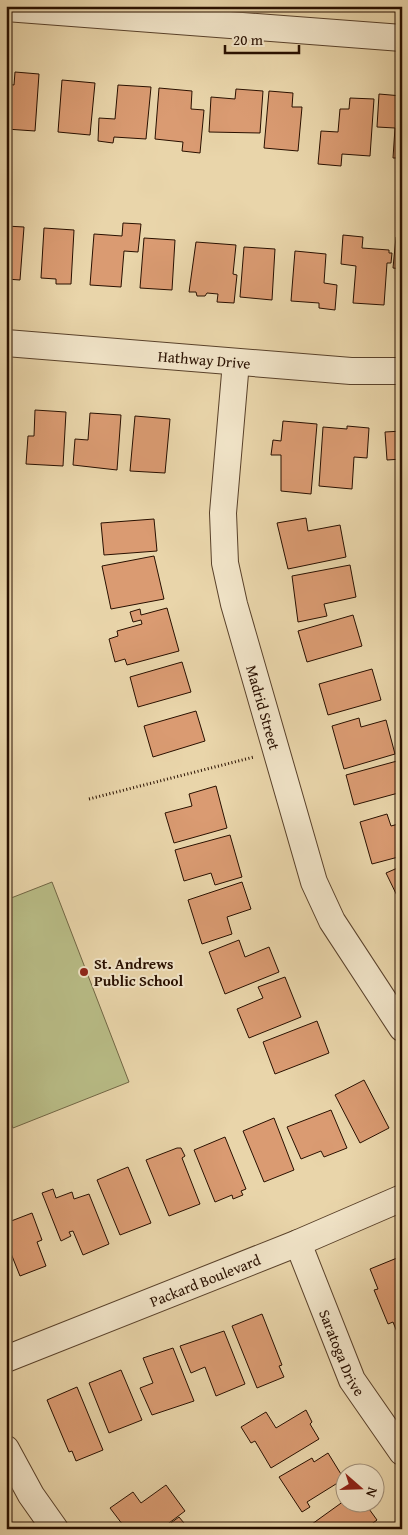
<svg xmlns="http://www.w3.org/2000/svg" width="408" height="1535" viewBox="0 0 408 1535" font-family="'Gentium Book Plus',serif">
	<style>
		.green { fill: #b9bd87; stroke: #716644 }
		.building { fill: #da9b72; stroke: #291000 }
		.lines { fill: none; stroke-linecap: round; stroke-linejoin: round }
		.minor-casing { stroke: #59412a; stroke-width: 28 }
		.path { stroke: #291000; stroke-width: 3; stroke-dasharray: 1 2.5; stroke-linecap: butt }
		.minor { stroke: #f1e4c8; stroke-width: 26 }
		.poi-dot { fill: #8f2418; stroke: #f1e4c8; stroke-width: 2 }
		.labels { text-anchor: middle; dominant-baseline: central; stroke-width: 4; stroke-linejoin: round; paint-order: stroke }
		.street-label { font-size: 15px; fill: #291000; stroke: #f1e4c8 }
		.poi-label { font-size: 15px; font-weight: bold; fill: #291000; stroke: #f1e4c8; text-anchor: start }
	</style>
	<rect width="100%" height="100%" fill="#e9d5aa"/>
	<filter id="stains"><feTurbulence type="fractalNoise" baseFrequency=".004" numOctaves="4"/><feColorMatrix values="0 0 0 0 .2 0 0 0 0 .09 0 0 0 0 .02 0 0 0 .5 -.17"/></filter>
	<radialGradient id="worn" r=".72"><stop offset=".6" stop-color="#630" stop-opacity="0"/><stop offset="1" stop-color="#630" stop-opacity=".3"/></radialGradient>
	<polygon class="green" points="52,882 129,1082 13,1128 6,1110 6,900"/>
	<g class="building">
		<polygon points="15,72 39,74 35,131 6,129 6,84 14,85"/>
		<polygon points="62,80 95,83 90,135 58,132"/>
		<polygon points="118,85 151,87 146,139 114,137 113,143 98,141 99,118 115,119"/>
		<polygon points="159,88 192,91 191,109 204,110 200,153 182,151 183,142 155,139"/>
		<polygon points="236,89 263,91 260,133 209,132 211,97 235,99"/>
		<polygon points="269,91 293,93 292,107 302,107 298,151 264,148"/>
		<polygon points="379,94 402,96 402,158 393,158 395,128 377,127"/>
		<polygon points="350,98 374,99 370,156 342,154 341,166 318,164 321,131 338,132 340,109 349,109"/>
		<polygon points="123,223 141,224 138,252 124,251 121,287 90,285 94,234 122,236"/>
		<polygon points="6,226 24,227 20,280 6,279"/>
		<polygon points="44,228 74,230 71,284 56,284 56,279 41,278"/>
		<polygon points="343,235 363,237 362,248 389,250 389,253 392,253 391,263 387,263 384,305 353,303 356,266 341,264"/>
		<polygon points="396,237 402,237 402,269 393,268"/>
		<polygon points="144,238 175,240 172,290 140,288"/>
		<polygon points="196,242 236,245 233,274 237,275 234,303 217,302 218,294 207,293 205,296 197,296 196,292 189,292"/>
		<polygon points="244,247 275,249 272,300 240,297"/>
		<polygon points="295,251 326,254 324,283 337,285 335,310 319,308 319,303 291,301"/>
		<polygon points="35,410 66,412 63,466 26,464 28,436 34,436"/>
		<polygon points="90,413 121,415 117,470 73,465 75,439 88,440"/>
		<polygon points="6,416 9,416 7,462 6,461"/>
		<polygon points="135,416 170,419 165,473 130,471"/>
		<polygon points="283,421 317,424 311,494 281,491 281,455 271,455 273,440 281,441"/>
		<polygon points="347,426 369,428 367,458 354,457 352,489 319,486 323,427 347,429"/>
		<polygon points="402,431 402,459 387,460 385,432"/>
		<polygon points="306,518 308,531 340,525 346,557 288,569 277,523"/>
		<polygon points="154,519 157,551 104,555 101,523"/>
		<polygon points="154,556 164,599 111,609 102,566"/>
		<polygon points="350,565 356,597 324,604 327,616 298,622 292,576"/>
		<polygon points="167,608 179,651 127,665 125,659 115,662 109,639 118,636 117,631 142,624 141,620 133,622 130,612 140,609 141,615"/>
		<polygon points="353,615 362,646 307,662 298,631"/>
		<polygon points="182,662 191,692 138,707 130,677"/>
		<polygon points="372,669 381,700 328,715 319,684"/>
		<polygon points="196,711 205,741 153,757 144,726"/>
		<polygon points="359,718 361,727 386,720 395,754 344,769 332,726"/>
		<polygon points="397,761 402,778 402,792 354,805 346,775"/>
		<polygon points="216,786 227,828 174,843 165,813 192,806 189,794"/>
		<polygon points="387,814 391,826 402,823 402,856 372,864 360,822"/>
		<polygon points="230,835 242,877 215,885 211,873 184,881 175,850"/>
		<polygon points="402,866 402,906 386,873"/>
		<polygon points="242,882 251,909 227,917 232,934 202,944 188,900"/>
		<polygon points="239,940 245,957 269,947 279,972 225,994 209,952"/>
		<polygon points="285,977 301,1017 249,1038 237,1009 263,998 258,987"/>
		<polygon points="317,1021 329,1053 275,1074 263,1042"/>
		<polygon points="364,1080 389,1128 360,1143 335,1095"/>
		<polygon points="331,1110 347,1148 324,1157 321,1151 301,1159 287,1127"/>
		<polygon points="274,1118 294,1170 264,1182 243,1131"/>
		<polygon points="225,1137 246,1189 241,1191 243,1195 233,1199 232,1195 215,1202 194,1150"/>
		<polygon points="177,1148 181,1148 185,1156 182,1158 200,1204 169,1216 146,1160"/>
		<polygon points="128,1167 151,1223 120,1235 97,1180"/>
		<polygon points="53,1189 56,1198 72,1192 74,1199 89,1194 109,1244 83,1255 73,1231 69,1232 71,1236 61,1241 42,1193"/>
		<polygon points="32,1213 42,1240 37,1242 46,1266 20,1276 6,1241 6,1223"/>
		<polygon points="397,1258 402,1269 402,1330 397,1332 393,1322 388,1324 374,1290 378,1289 370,1269"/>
		<polygon points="6,1269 11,1279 6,1281"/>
		<polygon points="262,1314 282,1365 279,1366 284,1377 257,1388 232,1326"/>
		<polygon points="224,1331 245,1384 216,1396 205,1367 191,1373 180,1346"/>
		<polygon points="173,1348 194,1401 152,1415 140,1388 153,1383 143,1358"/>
		<polygon points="121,1370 142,1420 109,1433 89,1383"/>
		<polygon points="77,1387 103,1450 76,1461 72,1451 69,1452 47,1400"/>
		<polygon points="306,1410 312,1422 310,1424 319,1439 271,1468 255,1441 251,1443 241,1427 266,1412 276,1428"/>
		<polygon points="328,1453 344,1479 307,1502 310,1507 302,1512 279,1477 312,1458 314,1462"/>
		<polygon points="166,1485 185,1511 161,1529 126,1529 110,1508 133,1492 141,1503"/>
		<polygon points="344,1501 346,1505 349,1502 364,1502 377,1520 365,1529 316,1529 312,1524"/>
		<polygon points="179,1517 189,1529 164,1529 164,1528"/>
	</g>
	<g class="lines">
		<defs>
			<g id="minor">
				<polyline points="6,8 402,38"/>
				<path id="s1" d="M 6,343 L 351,371 L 402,371"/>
				<path id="s2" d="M 236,362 L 223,513 L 225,563 L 234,604 L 314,882 L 332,921 L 402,1028"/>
				<path id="s3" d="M 298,1243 L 352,1380 L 402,1452"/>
				<path id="s4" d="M 6,1359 L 298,1243 L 402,1198"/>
				<polyline points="6,1449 31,1495 55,1529"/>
			</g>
		</defs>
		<use href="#minor" class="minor-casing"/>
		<polyline class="path" points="89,799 254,757"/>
		<use href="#minor" class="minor"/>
	</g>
	<circle class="poi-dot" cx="84" cy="972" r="5"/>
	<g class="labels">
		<g class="street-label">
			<text stroke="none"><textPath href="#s1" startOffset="199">Hathway Drive</textPath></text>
			<text stroke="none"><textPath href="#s2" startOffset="351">Madrid Street</textPath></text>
			<text stroke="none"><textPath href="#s4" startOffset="214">Packard Boulevard</textPath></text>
			<text stroke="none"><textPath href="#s3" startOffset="118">Saratoga Drive</textPath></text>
		</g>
		<g class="poi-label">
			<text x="94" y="963">St. Andrews<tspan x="94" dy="17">Public School</tspan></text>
		</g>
	</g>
	<rect width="408" height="1535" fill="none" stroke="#e9d5aa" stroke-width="25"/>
	<rect x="8" y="8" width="393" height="1520" fill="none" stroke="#291000" stroke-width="2.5"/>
	<rect x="12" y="12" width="383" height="1510" fill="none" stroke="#291000"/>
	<g transform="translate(360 1488) rotate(110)"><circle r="24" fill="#f1e4c8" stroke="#a18f78"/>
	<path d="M0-4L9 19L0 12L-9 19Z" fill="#8f2418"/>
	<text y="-8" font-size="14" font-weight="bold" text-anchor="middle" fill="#291000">N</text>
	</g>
	<path d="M225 45v8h74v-8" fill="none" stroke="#291000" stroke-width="2.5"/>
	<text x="233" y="45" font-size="15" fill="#291000" stroke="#f1e4c8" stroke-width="4" paint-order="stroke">20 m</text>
	<rect width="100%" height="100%" filter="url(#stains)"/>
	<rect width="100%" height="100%" fill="url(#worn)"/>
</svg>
